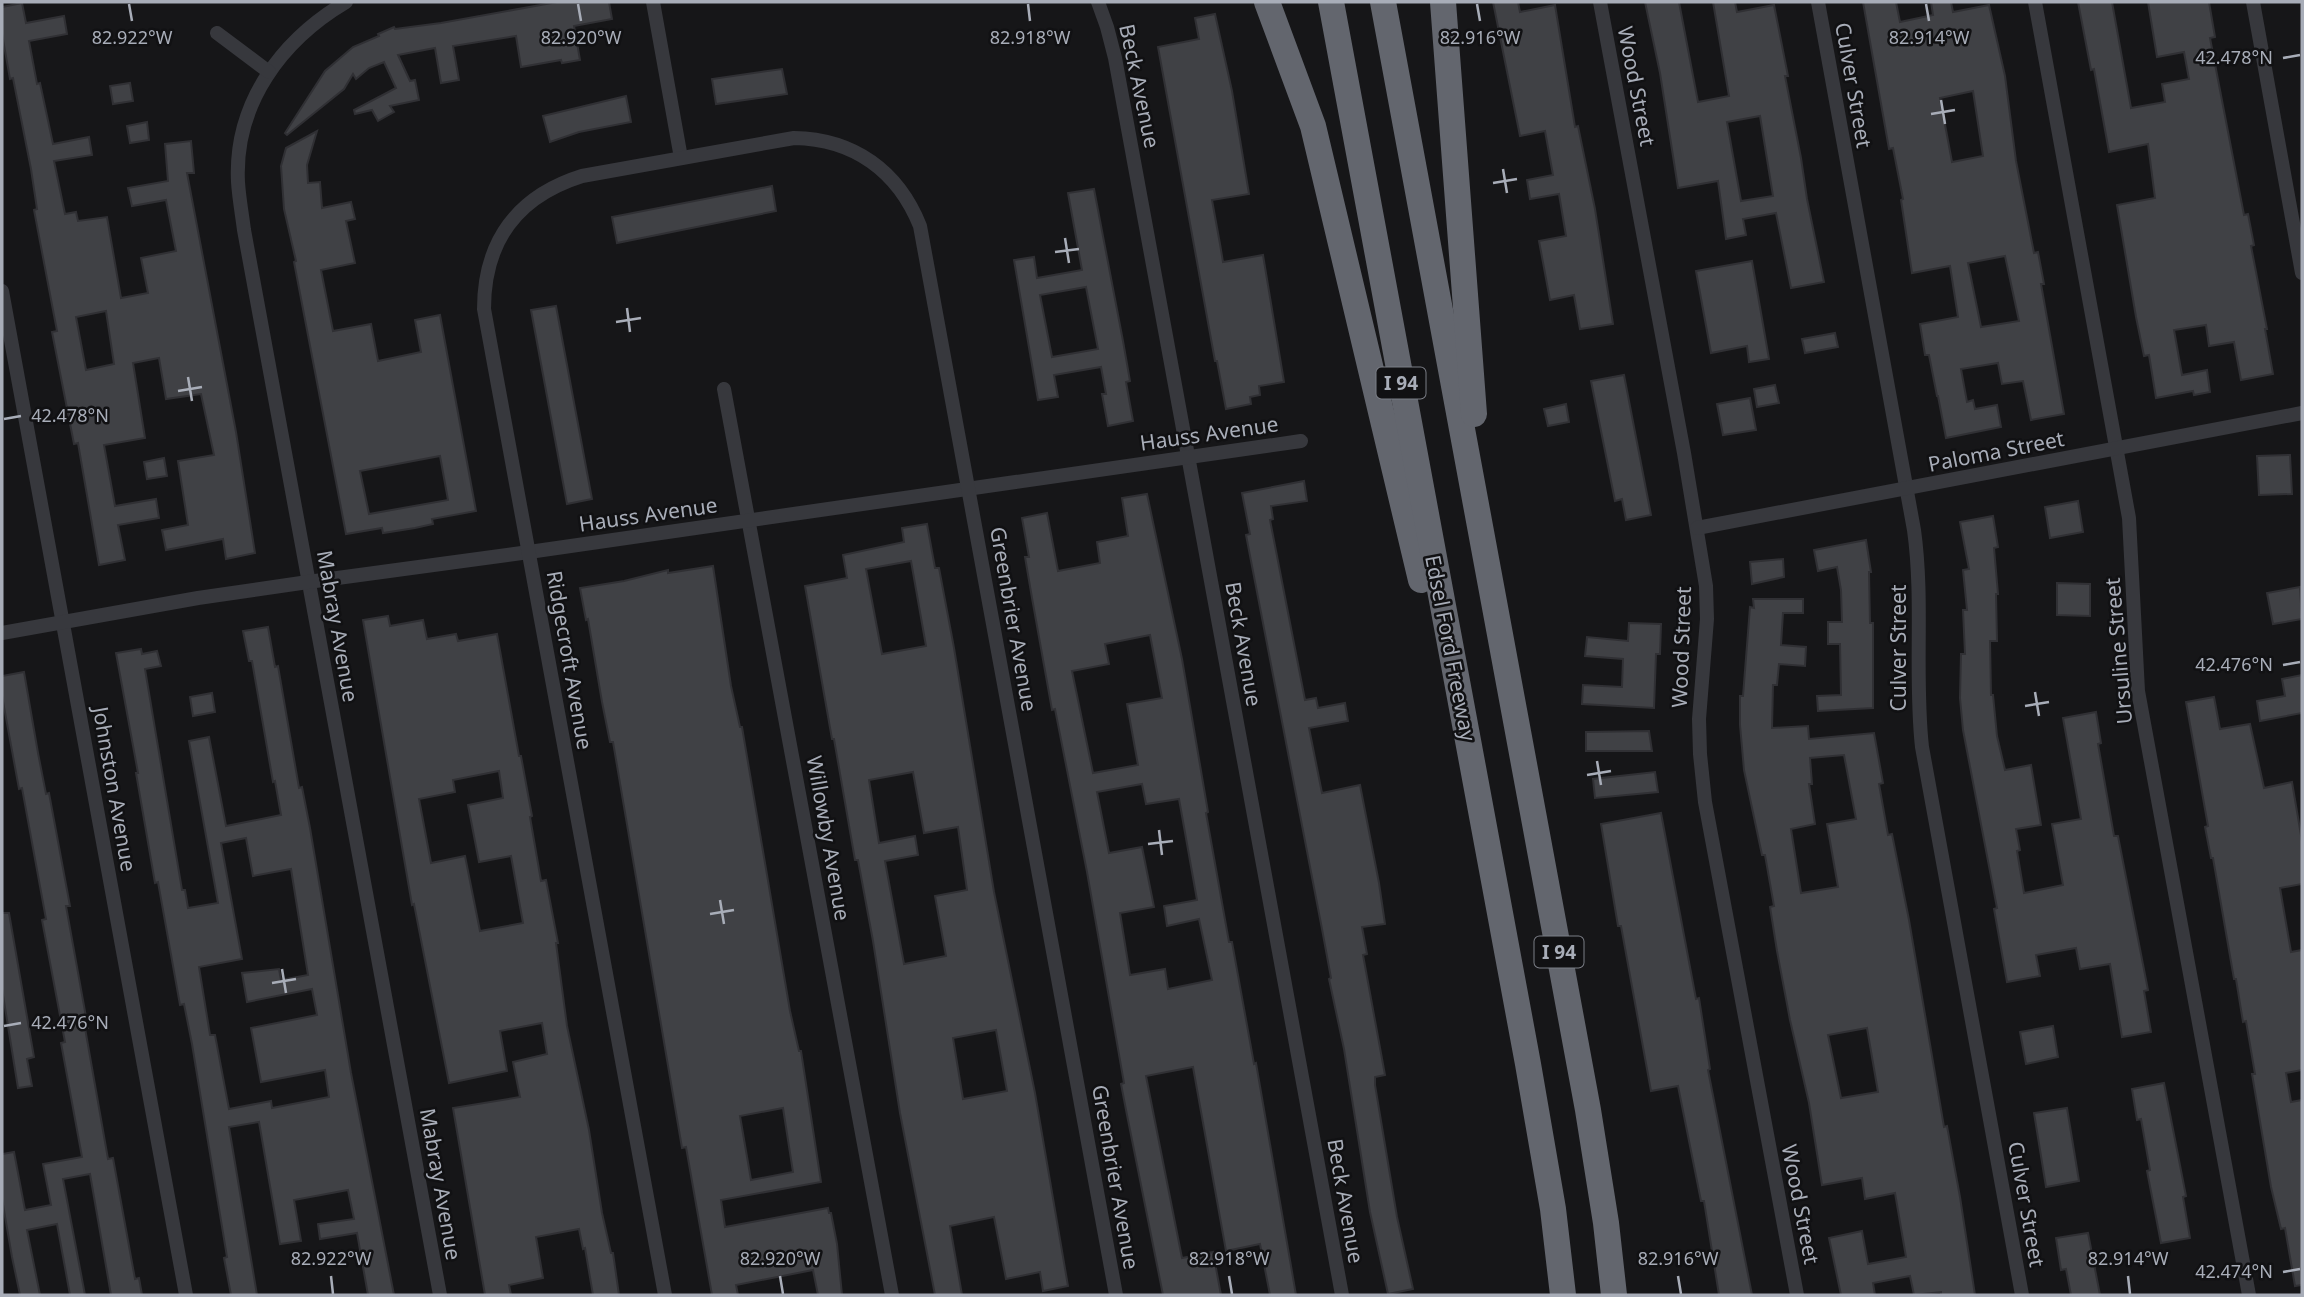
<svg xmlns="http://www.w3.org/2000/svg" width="2304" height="1297" viewBox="0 0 2304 1297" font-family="'Noto Sans',sans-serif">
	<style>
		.building { fill: #404145; stroke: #303034; stroke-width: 2; fill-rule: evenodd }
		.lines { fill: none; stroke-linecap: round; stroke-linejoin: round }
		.street { stroke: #37383d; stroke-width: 14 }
		.highway { stroke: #63666e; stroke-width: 26 }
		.ticks { fill: none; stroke: #a8adb8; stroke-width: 2.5 }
		.labels { text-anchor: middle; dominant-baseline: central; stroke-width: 5; stroke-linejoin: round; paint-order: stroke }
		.shield { fill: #111113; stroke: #7b7e86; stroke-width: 2 }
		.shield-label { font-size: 19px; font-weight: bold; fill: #a8adb8 }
		.street-label { font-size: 21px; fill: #a8adb8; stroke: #111113 }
		.ticks-label { font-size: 18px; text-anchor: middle; fill: #a8adb8; stroke: #111113; stroke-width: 5; stroke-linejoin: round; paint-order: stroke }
	</style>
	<rect width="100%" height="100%" fill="#161618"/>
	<g class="building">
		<polygon points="557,2 609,2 612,19 574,26 580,60 562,63 561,60 521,67 516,36 453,46 459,80 441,83 435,48 398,55 410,81 415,80 419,100 390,106 394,112 378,121 372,110 355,114 354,110 396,88 384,62 369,68 356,79 353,74 344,89 287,135 285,133 325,71 353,47 379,36 378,34 394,27 395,29 441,23"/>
		<polygon points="1493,2 1518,2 1520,12 1555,5 1575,127 1578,126 1595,209 1613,324 1580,329 1574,295 1550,300 1539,241 1566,236 1559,194 1530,199 1527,180 1553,175 1545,131 1520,136"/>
		<path d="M 1645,2 L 1679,2 L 1698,102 L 1729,96 L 1713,2 L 1735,2 L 1737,12 L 1774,5 L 1788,76 L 1785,76 L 1801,158 L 1807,199 L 1824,282 L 1791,288 L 1776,213 L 1743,219 L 1746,235 L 1726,239 L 1718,181 L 1678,188 L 1660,73 ZM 1760,116 L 1773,196 L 1741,201 L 1727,122 Z"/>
		<path d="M 1863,2 L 1896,2 L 1900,22 L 1933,15 L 1931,2 L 1951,2 L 1953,12 L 1989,5 L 2005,76 L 2016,161 L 2034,253 L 2038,252 L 2044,284 L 2041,284 L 2064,414 L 2031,420 L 2023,381 L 2002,384 L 1998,363 L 1961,369 L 1967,402 L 1973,400 L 1975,409 L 1997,405 L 2001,427 L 1946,438 L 1938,396 L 1937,396 L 1929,355 L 1925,355 L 1920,324 L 1958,317 L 1950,266 L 1912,273 L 1901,200 L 1903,199 L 1893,148 L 1889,149 ZM 1973,91 L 1983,156 L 1952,162 L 1940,98 ZM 2005,256 L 2019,321 L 1981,327 L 1968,263 Z"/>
		<polygon points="2078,2 2112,2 2131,108 2165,102 2162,84 2189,79 2184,52 2157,57 2148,2 2209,2 2215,37 2210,38 2244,215 2248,214 2254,245 2251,246 2267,329 2265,329 2273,374 2241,380 2234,342 2209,346 2206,325 2174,330 2182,375 2207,370 2210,392 2194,395 2193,391 2156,398 2149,355 2144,356 2136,317 2117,205 2155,198 2148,144 2109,152 2094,69 2091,70"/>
		<path d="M 22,3 L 26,23 L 64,16 L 67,34 L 29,41 L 37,84 L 40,83 L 53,144 L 89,137 L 92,155 L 54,161 L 65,214 L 76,212 L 78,221 L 107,217 L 121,298 L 148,293 L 141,258 L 176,251 L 166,200 L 132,206 L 128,188 L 168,181 L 165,144 L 191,141 L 194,173 L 187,173 L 236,432 L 255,553 L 226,559 L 223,539 L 166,550 L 162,530 L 188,525 L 178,461 L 214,455 L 201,394 L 166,399 L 159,358 L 133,363 L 145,438 L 104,445 L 115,506 L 156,499 L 159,518 L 118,525 L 125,560 L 99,565 L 78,443 L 74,444 L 52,332 L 57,331 L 34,210 L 37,209 L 31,169 L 13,78 L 10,79 L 2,34 L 2,7 ZM 106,311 L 114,364 L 86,370 L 76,317 Z"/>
		<polygon points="1215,14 1232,91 1249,194 1212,200 1220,244 1223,262 1263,255 1284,382 1259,386 1260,395 1250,397 1251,404 1226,409 1217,361 1215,361 1158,47 1199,39 1195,18"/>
		<polygon points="782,69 787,94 716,104 712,79"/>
		<polygon points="130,83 133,101 113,104 110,86"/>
		<polygon points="626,96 631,122 579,132 550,142 543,116"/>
		<polygon points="147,122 149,140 130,143 127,126"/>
		<path d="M 317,131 L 307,165 L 308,183 L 320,182 L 322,208 L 351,202 L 355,219 L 346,221 L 355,263 L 321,270 L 333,331 L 371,324 L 378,361 L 421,352 L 415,320 L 440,315 L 476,511 L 432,519 L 433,524 L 415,528 L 383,533 L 382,528 L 346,534 L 294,262 L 296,261 L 284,209 L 281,166 L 286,148 ZM 440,456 L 448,500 L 369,514 L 360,471 Z"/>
		<polygon points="772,186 776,211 617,243 612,217"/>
		<path d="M 1094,189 L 1123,341 L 1130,381 L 1126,382 L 1133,421 L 1108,426 L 1102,394 L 1106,394 L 1101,367 L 1054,375 L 1058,397 L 1038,400 L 1014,260 L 1034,257 L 1037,278 L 1082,270 L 1068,193 ZM 1086,287 L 1098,349 L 1052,357 L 1040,295 Z"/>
		<polygon points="1752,261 1769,359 1749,362 1747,346 1711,353 1696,271"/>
		<polygon points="556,306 592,499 567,504 531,310"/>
		<polygon points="1835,333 1838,347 1805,353 1802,339"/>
		<polygon points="1624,375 1651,515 1626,520 1622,499 1615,501 1591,381"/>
		<polygon points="1775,385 1779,403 1757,407 1754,389"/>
		<polygon points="1750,398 1756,430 1723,435 1717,404"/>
		<polygon points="1566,404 1569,422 1548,426 1544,409"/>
		<polygon points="2290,455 2292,494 2259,495 2257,456"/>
		<polygon points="164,458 167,476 147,479 144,462"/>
		<polygon points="1304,481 1307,501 1271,506 1273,519 1270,520 1305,700 1316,698 1318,708 1345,703 1348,721 1309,728 1322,793 1360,785 1379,883 1385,924 1362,927 1367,954 1363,955 1385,1075 1375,1077 1375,1085 1397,1217 1413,1289 1388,1294 1370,1212 1344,1049 1329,979 1331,978 1322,929 1246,535 1250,534 1242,493"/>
		<path d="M 1147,494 L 1182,659 L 1208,812 L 1206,813 L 1229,942 L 1232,942 L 1254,1064 L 1256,1063 L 1296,1295 L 1270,1295 L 1260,1244 L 1226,1251 L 1193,1067 L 1146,1076 L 1182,1258 L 1213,1252 L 1221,1295 L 1163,1295 L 1127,1115 L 1121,1084 L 1124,1083 L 1087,872 L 1055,709 L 1052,710 L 1032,598 L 1025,557 L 1029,557 L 1022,518 L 1047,513 L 1058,571 L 1100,563 L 1097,542 L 1128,536 L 1122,498 ZM 1150,635 L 1162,698 L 1127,704 L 1138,765 L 1093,773 L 1072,671 L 1109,664 L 1105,644 ZM 1142,784 L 1146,804 L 1179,799 L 1197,900 L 1164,906 L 1167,926 L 1199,919 L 1212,980 L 1168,989 L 1165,969 L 1130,975 L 1120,913 L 1154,907 L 1142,847 L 1109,853 L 1097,792 Z"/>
		<polygon points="2078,501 2083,532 2050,538 2045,507"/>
		<polygon points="1993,516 1998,547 1994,548 1998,594 1996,594 1997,641 1990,641 1991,695 1993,695 1997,736 2005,770 2031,765 2041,825 2016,829 2020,850 2017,851 2024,893 2063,885 2052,824 2081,819 2063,718 2096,712 2101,743 2098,744 2114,836 2118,836 2148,990 2144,991 2151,1032 2122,1037 2110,964 2080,969 2076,948 2036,955 2040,976 2007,982 1994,909 1997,908 1963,730 1960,698 1961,654 1965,654 1963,610 1967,610 1963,570 1969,569 1960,522"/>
		<path d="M 927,524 L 935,568 L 939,568 L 954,648 L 994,892 L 1035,1093 L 1068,1286 L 1043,1291 L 1040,1272 L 1006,1279 L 994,1217 L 950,1226 L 962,1295 L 935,1295 L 900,1113 L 873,941 L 858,860 L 855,860 L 834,739 L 832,739 L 805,586 L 847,578 L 843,555 L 904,542 L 902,528 ZM 911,561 L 926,646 L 882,654 L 866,569 ZM 913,772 L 924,833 L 958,827 L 967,890 L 935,896 L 946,956 L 904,964 L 885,861 L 918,855 L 915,836 L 879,843 L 869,780 ZM 996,1030 L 1007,1091 L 963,1099 L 953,1038 Z"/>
		<polygon points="1866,540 1871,572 1869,572 1870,623 1873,623 1873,708 1818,711 1817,696 1841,695 1840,644 1828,644 1828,622 1842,622 1841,590 1837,567 1818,571 1814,550"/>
		<polygon points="1783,559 1784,577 1752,584 1750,562"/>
		<path d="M 713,566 L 731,686 L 740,727 L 742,727 L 790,1011 L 799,1051 L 801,1051 L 821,1182 L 721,1200 L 725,1227 L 828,1208 L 829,1213 L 831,1213 L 837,1244 L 842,1295 L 818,1295 L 813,1270 L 736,1285 L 738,1295 L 712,1295 L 686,1147 L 682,1148 L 613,742 L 610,742 L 602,702 L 588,619 L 586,620 L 580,588 L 624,581 L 668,570 L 668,573 ZM 783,1108 L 793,1172 L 751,1180 L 740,1116 Z"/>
		<polygon points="2057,583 2090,584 2090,616 2057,615"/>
		<polygon points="2300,587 2302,619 2273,624 2267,593"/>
		<path d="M 1753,599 L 1803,599 L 1803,613 L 1783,613 L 1781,645 L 1806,647 L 1805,666 L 1779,664 L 1777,685 L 1773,685 L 1772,728 L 1808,726 L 1809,739 L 1874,733 L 1883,783 L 1879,784 L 1888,835 L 1892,834 L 1909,920 L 1944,1127 L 1947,1126 L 1960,1197 L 1975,1295 L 1941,1295 L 1941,1292 L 1914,1295 L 1910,1276 L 1873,1283 L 1875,1295 L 1841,1295 L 1829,1238 L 1862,1231 L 1868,1264 L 1906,1257 L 1895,1193 L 1865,1199 L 1862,1178 L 1822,1185 L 1809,1103 L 1790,1020 L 1777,951 L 1770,907 L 1774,906 L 1765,855 L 1762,855 L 1744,770 L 1740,725 L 1740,696 L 1743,696 L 1750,607 L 1754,608 ZM 1844,755 L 1856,819 L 1827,824 L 1838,887 L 1801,893 L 1791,829 L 1815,824 L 1809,784 L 1812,784 L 1810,758 ZM 1867,1028 L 1878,1092 L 1841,1098 L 1828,1035 Z"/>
		<path d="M 388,616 L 390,626 L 423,620 L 427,639 L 456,634 L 458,641 L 497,634 L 519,756 L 521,756 L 529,800 L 532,816 L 530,817 L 541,881 L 546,880 L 558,943 L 556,943 L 567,1026 L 589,1130 L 602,1213 L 611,1253 L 613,1253 L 619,1295 L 593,1295 L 585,1248 L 583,1249 L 579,1229 L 536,1237 L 543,1278 L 509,1285 L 511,1295 L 485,1295 L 453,1108 L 520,1097 L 513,1062 L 547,1054 L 542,1023 L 500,1031 L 507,1071 L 449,1083 L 414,904 L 412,905 L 363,620 ZM 499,771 L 503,798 L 468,805 L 479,862 L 511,856 L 523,923 L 480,931 L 465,856 L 431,863 L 419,799 L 455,792 L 453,780 Z"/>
		<polygon points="1629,623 1661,624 1660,654 1656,654 1654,708 1582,704 1583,685 1622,687 1623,659 1585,656 1587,637 1628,641"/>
		<path d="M 268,627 L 275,667 L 278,666 L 299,788 L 302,787 L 310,828 L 351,1073 L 394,1295 L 368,1295 L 357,1233 L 320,1239 L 318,1224 L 354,1219 L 348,1190 L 294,1200 L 301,1241 L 280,1244 L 259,1122 L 229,1127 L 257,1295 L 231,1295 L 224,1258 L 227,1257 L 192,1044 L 184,1004 L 180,1005 L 158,882 L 155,883 L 136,773 L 138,773 L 116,653 L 141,649 L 142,654 L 157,651 L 161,666 L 145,669 L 182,890 L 185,890 L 188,908 L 218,903 L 189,741 L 209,737 L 226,826 L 281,815 L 275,781 L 273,782 L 252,661 L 249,661 L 243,631 ZM 246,838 L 253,876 L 291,869 L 308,975 L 281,980 L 279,969 L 242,973 L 247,1002 L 312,989 L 317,1015 L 251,1028 L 261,1082 L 325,1070 L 329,1097 L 272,1108 L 271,1101 L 229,1109 L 215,1035 L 210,1035 L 199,967 L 242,959 L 221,843 Z"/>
		<polygon points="24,672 38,753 46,794 49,793 70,906 66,906 88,1028 85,1028 108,1159 113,1158 135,1279 139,1278 142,1295 111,1295 90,1174 63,1179 85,1295 70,1295 57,1224 27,1230 40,1295 20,1295 12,1257 2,1199 2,1154 14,1152 25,1210 51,1205 43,1164 82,1157 61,1043 65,1042 42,920 46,919 22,788 19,789 2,696 2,676"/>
		<polygon points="2302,675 2302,713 2260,721 2257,701 2285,696 2282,679"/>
		<polygon points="212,693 215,712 193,716 190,697"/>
		<polygon points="2214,697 2220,729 2250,724 2264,788 2292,782 2302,841 2302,884 2280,888 2291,952 2302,950 2302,1070 2286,1073 2291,1102 2302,1100 2302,1285 2295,1286 2285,1228 2281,1229 2271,1187 2252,1074 2255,1074 2246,1021 2243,1022 2236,979 2234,979 2213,858 2211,858 2205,827 2208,826 2186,702"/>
		<polygon points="1649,731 1652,751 1586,751 1586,732"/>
		<polygon points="1655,772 1658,792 1595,798 1593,779"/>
		<polygon points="1661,813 1696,999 1699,998 1710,1069 1708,1070 1752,1295 1719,1295 1704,1201 1701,1201 1678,1086 1651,1091 1621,926 1618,926 1601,824"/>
		<polygon points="2,913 9,913 34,1057 27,1059 32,1086 18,1088 2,989"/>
		<polygon points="2053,1026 2058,1057 2026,1064 2020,1032"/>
		<polygon points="2164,1083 2186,1196 2183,1197 2190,1238 2161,1243 2147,1171 2150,1170 2141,1119 2137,1120 2132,1089"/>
		<polygon points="2067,1108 2079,1181 2046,1187 2034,1113"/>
		<polygon points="2088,1233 2100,1295 2071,1295 2066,1269 2061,1270 2056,1238"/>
	</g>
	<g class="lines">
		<g class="street">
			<path d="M 346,2 C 282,40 234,103 238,182 C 239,198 242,214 244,230 L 440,1295"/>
			<polyline points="653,2 681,158"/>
			<polyline points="1098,2 1107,27 1115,58 1342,1295"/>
			<polyline points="1600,2 1684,453 1706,586 1707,619 1699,719 1700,754 1705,802 1797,1295"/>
			<path d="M 1818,2 L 1914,530 C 1924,602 1914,675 1922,747 L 2022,1295"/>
			<polyline points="2035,2 2129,518 2138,691 2249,1295"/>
			<polyline points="2253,2 2302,273"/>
			<polyline points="217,33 269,72"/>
			<polyline points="2,291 186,1295"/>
			<polyline points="724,389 892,1295"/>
			<polyline points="1697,528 2302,413"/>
			<polyline points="2,633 198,598 308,582 529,552 1301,441"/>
			<path d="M 665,1295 L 484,309 C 484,241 518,196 582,176 L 794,138 C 854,139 898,171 920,226 L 1116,1295"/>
		</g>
		<g class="highway">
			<polyline points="1267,2 1313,126 1421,580"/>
			<polyline points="1331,2 1528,1064 1553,1209 1563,1295"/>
			<polyline points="1383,2 1588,1110 1606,1223 1614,1295"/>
			<polyline points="1443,2 1474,414"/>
		</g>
	</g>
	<path class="ticks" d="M 129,4 L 132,21M 578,4 L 581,21M 1028,4 L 1030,21M 1477,4 L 1480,21M 1926,4 L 1929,21M 2283,58 L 2300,55M 1941,100 L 1945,124M 1931,114 L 1955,110M 1503,169 L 1507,193M 1493,183 L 1517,179M 1065,238 L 1069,263M 1055,252 L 1079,249M 627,308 L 630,332M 616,322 L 641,318M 188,377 L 192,401M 178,391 L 202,387M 4,419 L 21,416M 2283,665 L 2300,662M 2035,692 L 2039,716M 2025,706 L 2049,702M 1597,761 L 1601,785M 1587,775 L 1611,771M 1159,830 L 1162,855M 1148,844 L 1173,841M 720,900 L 724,924M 710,914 L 734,910M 282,969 L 286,993M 272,983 L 296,979M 4,1026 L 21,1023M 2283,1272 L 2300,1269M 331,1276 L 333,1294M 780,1276 L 783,1294M 1229,1276 L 1232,1294M 1678,1276 L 1681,1294M 2128,1276 L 2130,1294"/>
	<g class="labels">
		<g class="shield">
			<rect x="1376.5" y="367.5" width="49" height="31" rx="5"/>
			<rect x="1534.5" y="936.5" width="49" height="31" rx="5"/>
		</g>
		<g class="shield-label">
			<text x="1401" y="383">I 94</text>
			<text x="1559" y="952">I 94</text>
		</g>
		<g class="street-label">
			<text transform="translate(1854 85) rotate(80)">Culver Street</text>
			<text transform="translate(1140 86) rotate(78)">Beck Avenue</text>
			<text transform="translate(1637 86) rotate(79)">Wood Street</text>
			<text transform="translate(1209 433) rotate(-8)">Hauss Avenue</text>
			<text transform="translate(1996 451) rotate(-11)">Paloma Street</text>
			<text transform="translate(648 514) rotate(-8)">Hauss Avenue</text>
			<text transform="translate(1014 619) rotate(80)">Greenbrier Avenue</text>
			<text transform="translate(338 626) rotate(80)">Mabray Avenue</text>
			<text transform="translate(1244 644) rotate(80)">Beck Avenue</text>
			<text transform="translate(1681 647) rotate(-88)">Wood Street</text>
			<text transform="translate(1451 648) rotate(79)">Edsel Ford Freeway</text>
			<text transform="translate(1898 648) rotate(-90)">Culver Street</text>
			<text transform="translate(2118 651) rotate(-95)">Ursuline Street</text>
			<text transform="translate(570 660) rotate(80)">Ridgecroft Avenue</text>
			<text transform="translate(115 789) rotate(80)">Johnston Avenue</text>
			<text transform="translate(829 838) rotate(80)">Willowby Avenue</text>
			<text transform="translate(1116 1177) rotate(80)">Greenbrier Avenue</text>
			<text transform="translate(441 1184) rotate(80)">Mabray Avenue</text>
			<text transform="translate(1346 1201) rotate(80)">Beck Avenue</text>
			<text transform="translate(1801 1204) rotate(79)">Wood Street</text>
			<text transform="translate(2027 1204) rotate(80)">Culver Street</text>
		</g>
	</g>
	<g class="ticks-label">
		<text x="132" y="44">82.922°W</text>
		<text x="581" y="44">82.920°W</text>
		<text x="1030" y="44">82.918°W</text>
		<text x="1480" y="44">82.916°W</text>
		<text x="1929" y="44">82.914°W</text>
		<text x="2234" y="64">42.478°N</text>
		<text x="70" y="422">42.478°N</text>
		<text x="2234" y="671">42.476°N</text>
		<text x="70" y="1029">42.476°N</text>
		<text x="331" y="1265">82.922°W</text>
		<text x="780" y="1265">82.920°W</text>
		<text x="1229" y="1265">82.918°W</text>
		<text x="1678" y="1265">82.916°W</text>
		<text x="2128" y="1265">82.914°W</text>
		<text x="2234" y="1278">42.474°N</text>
	</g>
	<rect width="2304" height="1297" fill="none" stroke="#a8adb8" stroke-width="7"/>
</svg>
